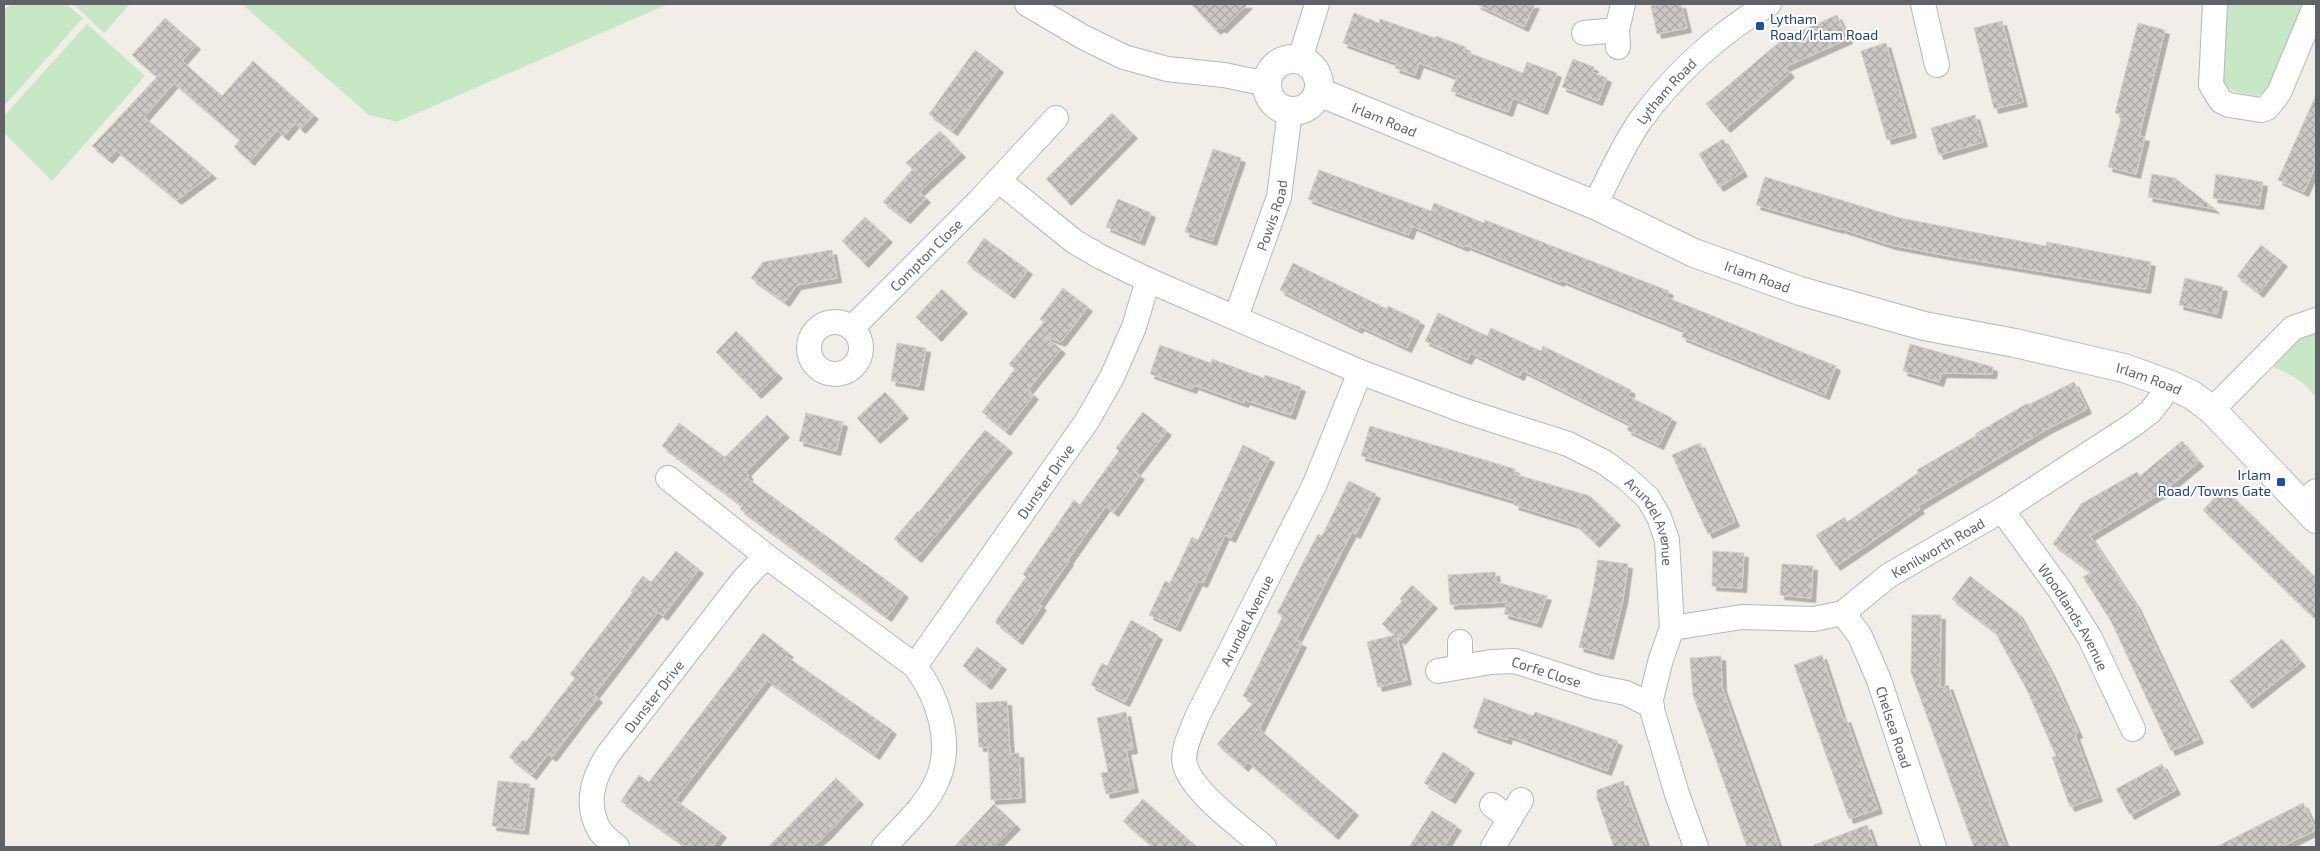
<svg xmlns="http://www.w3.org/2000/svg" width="2320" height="851" viewBox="0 0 2320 851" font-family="'Exo 2',sans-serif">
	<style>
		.green { fill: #c7e8c4 }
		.building { fill: url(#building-cross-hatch); stroke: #d6d0c6; filter: url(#shadow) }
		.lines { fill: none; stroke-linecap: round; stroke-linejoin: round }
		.minor-casing { stroke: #b5b8bc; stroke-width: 26 }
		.tertiary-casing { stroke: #b5b8bc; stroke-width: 30 }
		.minor { stroke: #fff; stroke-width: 24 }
		.tertiary { stroke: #fff; stroke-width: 28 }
		.transit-dot { fill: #1a4fb4; stroke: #fff; stroke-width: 2 }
		.labels { text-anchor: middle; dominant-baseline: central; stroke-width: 4; stroke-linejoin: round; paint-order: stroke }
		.transit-label { font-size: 14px; fill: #164399; stroke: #fff; text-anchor: start }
		.street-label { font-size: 14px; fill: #5f6368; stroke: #fff }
	</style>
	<defs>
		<pattern id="building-cross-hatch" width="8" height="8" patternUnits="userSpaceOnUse" patternTransform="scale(1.25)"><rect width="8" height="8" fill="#ccc9c5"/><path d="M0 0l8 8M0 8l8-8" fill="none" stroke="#a9a7a4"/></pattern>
		<filter id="shadow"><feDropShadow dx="4.5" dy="4.5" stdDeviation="0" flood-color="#0004"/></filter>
	</defs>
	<rect width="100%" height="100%" fill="#f1eee8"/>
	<g class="green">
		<polygon points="11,4 66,4 83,18 4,106 4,10"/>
		<polygon points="73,4 130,4 104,33"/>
		<polygon points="242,4 668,4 397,122 369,115"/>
		<path d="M 2228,4 L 2303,4 L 2273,85 L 2258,96 C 2243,93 2228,94 2221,78 Z"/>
		<polygon points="87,24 145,76 52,181 4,133 4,116"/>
		<path d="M 2316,331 L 2316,398 C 2305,381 2289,373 2270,366 L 2303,334 Z"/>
	</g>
	<g class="building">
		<polygon points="1191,4 1248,4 1222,29 1220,27 1216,30"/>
		<polygon points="1476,4 1535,4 1524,27"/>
		<polygon points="1662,4 1681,4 1687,28 1657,34 1651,6"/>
		<polygon points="1354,13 1379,23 1380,19 1435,38 1436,36 1466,47 1464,51 1523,73 1527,62 1557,73 1543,110 1513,98 1508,112 1451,91 1457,77 1419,63 1415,75 1395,68 1397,63 1343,43"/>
		<polygon points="1837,15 1848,39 1785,67 1790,73 1726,128 1706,104 1783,39"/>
		<polygon points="165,18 196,45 182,61 222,96 253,61 314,115 301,129 295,123 284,136 277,130 250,161 234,147 240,140 174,83 144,117 212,174 177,200 116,150 108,159 92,146 157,77 132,55"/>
		<polygon points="2002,21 2023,102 1994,109 1974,28"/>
		<polygon points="2138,23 2165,30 2139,136 2145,137 2136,174 2108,167 2122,115 2115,113"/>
		<polygon points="1886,43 1912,133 1887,140 1861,51"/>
		<polygon points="975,50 999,68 953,131 929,114"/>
		<polygon points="1573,59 1594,67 1592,72 1607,78 1598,101 1562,87"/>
		<polygon points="2316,95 2316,165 2304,192 2278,180"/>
		<polygon points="1112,113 1133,134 1067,201 1046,179"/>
		<polygon points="1975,115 1983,142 1939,155 1931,128"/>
		<polygon points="940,131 961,153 919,192 926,198 906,219 883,202 913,169 906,163"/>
		<polygon points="1723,139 1743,172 1719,187 1699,154"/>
		<polygon points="1213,149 1241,158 1212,241 1185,232"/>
		<polygon points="1319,170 1431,211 1434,203 1484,223 1485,220 1669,291 1666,297 1836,366 1825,395 1682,337 1684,330 1561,280 1560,282 1465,245 1464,247 1412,226 1409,235 1308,199"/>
		<polygon points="2152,174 2175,178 2215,209 2148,197"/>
		<polygon points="2216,174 2263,182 2259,205 2213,198"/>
		<polygon points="1765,177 1900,218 2046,246 2047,242 2151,262 2146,289 1949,256 1891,245 1839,228 1839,229 1756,205"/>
		<polygon points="1118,199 1151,213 1140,241 1106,227"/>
		<polygon points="865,217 888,238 864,263 842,241"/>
		<polygon points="984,238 1028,270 1010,294 967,263"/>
		<polygon points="2261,245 2283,262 2259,293 2237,276"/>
		<polygon points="832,250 837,278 797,285 785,302 751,278 763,262"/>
		<polygon points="1293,263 1387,309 1388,306 1420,321 1407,348 1360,326 1358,329 1280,290"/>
		<polygon points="2185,278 2223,287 2217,314 2179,305"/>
		<polygon points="1063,288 1088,307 1061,342 1044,336 1061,349 1028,390 1034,395 1006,431 982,412 1015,369 1009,364 1044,322 1040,319"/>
		<polygon points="942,289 963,309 937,337 916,317"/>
		<polygon points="1438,313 1487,336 1491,328 1541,351 1543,346 1631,390 1628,396 1672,418 1659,445 1627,430 1630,424 1522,370 1520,376 1471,353 1467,360 1425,341"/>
		<polygon points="736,331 778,374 757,394 716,352"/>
		<polygon points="897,343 926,348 919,386 891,381"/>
		<polygon points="1910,344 1993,367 1992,374 1942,373 1939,382 1903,371"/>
		<polygon points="1160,345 1211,363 1212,359 1264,378 1265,375 1301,387 1291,415 1245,400 1244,403 1194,385 1192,389 1150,374"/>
		<polygon points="2074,382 2087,409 2047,429 1918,506 1920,509 1836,566 1816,535 1845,517 1847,522 1918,473 1917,470 1977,435 1975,434 2028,403 2028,405"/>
		<polygon points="885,392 904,414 876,439 857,418"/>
		<polygon points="1143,412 1167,431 1135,472 1140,475 1114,512 1106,506 1068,560 1069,561 1039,604 1042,606 1018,640 996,623 996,620 1026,577 1023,574 1074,500 1080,505 1119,451 1116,448"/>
		<polygon points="806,413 843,422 836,451 799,441"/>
		<polygon points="767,415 785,433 746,472 749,475 747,478 904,593 887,617 740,509 743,506 662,446 679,423 725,457"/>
		<polygon points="1370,426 1515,469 1514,474 1590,496 1616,521 1595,543 1575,524 1514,505 1516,501 1361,456"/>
		<polygon points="985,430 1008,448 917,558 894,539 918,511 919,512"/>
		<polygon points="2182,441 2199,462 2163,492 2090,536 2136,605 2199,739 2171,751 2112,623 2083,577 2091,572 2053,544 2081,504 2137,472 2140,476"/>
		<polygon points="1700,443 1735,522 1708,534 1672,455"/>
		<polygon points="1243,445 1270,458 1231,538 1225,535 1203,583 1198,581 1176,627 1149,615 1165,581 1170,583 1192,537 1198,540"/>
		<polygon points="1349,481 1376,494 1356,534 1352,532 1296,640 1302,643 1259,729 1354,811 1334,835 1248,762 1244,767 1217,744 1254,702 1243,696 1283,616 1277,613 1318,534 1322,536"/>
		<polygon points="2220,492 2228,492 2316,578 2316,620 2203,510"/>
		<polygon points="676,551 699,569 663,616 658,612 594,695 598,698 584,715 552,757 548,754 532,775 509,757 523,740 526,742 575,678 570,674 633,592 631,591 643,576 651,582"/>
		<polygon points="1713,551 1744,553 1742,588 1712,586"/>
		<polygon points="1598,560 1628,564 1623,600 1609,655 1579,647 1592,595"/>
		<polygon points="1782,564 1813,566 1811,598 1780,595"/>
		<polygon points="1495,572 1496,582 1547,596 1537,623 1504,614 1507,602 1450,605 1448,575"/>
		<polygon points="1970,576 2018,613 2050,671 2078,733 2075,735 2098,797 2070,807 2052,757 2056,756 2027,690 1995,632 1952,599"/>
		<polygon points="1412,585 1433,604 1401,640 1397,637 1407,680 1378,687 1367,642 1395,635 1382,624 1402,601 1400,599"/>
		<polygon points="1912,615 1941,615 1940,688 1948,685 2006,847 1974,847 1911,672"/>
		<polygon points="1131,620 1158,635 1125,702 1091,685 1102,663 1107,666"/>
		<polygon points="763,633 789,653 786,656 892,730 875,755 767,680 675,800 722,833 712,847 687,847 621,801 639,775 649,782"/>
		<polygon points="2282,639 2301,662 2248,704 2230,681"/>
		<polygon points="977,647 1002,665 987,685 963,666"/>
		<polygon points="1822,655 1843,719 1846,718 1878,809 1849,819 1794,665"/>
		<polygon points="1721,656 1722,687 1779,847 1747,847 1693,695 1690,658"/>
		<polygon points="1484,698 1533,716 1535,712 1618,741 1607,771 1508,735 1507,740 1473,728"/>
		<polygon points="1007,701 1010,754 1019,753 1021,798 991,800 988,747 979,747 976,703"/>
		<polygon points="1126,712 1133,749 1126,750 1134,788 1106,794 1101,773 1108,772 1097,718"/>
		<polygon points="1443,752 1470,769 1451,799 1424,783"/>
		<polygon points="2162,764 2176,790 2130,815 2116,789"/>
		<polygon points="836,778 859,800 826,835 812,847 768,847"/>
		<polygon points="498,781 530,784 524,830 492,826"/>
		<polygon points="1623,781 1647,847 1614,847 1597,798 1597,790"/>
		<polygon points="1143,799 1197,847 1153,847 1123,821"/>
		<polygon points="2303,803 2316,830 2281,847 2216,847"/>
		<polygon points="994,804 1016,825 994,847 954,847"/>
		<polygon points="1432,811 1457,826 1444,847 1409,847"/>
		<polygon points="1867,825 1875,847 1814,847 1814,845"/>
	</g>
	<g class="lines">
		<defs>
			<g id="minor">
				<polyline points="1027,4 1083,37 1124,57 1167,69 1224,75 1267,84"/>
				<polyline points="1923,4 1937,65"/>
				<polyline points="2215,4 2211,85 2221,101 2229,105 2261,110 2267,108 2279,93 2316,4"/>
				<polyline points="1584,33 1617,30"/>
				<polyline points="1618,47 1617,30 1623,4"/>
				<polyline points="1300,59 1317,4"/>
				<path id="s1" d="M 998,180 L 1075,242 L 1101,257 L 1148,280 L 1360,372 L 1462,410 L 1568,444 L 1604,462 L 1626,478 L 1648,498 L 1659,517 L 1667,540 L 1672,628 L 1661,659 L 1650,703 L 1677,794 L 1696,847"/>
				<path id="s2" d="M 1595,205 C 1609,177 1622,147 1640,121 C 1673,75 1720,32 1769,4"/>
				<path id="s3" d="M 1236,317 L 1279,197 L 1290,111"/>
				<circle cx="835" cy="348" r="26"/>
				<path id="s4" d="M 852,328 L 980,200 L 1056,118"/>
				<polyline points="2212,410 2293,328 2316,320"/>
				<path d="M 668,478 L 766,556 L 915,666 C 938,697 954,743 937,781 C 926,806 902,827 884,847"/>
				<polyline points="2302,503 2316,491"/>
				<path id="s5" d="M 2002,510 L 2060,590 L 2090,638 L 2133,729"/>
				<path id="s6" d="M 1843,613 L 1860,636 L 1879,680 L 1934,847"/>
				<path id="s7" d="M 1672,628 L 1742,617 L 1814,619 L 1843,613 L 1888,576 L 2002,510 L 2133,425 L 2150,412 L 2171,385"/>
				<path id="s8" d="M 915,666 L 1087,421 L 1112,377 L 1134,327 L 1148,280"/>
				<polyline points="1460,667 1460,642"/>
				<path id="s9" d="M 1438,671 L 1491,662 L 1515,661 L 1596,687 L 1626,693 L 1652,706"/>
				<polyline points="1492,805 1510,819"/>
				<path id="s10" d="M 617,847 C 612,842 604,837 600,831 C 584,804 593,777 609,753 L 744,579 L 766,556"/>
				<path id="s11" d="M 1264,847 C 1242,828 1192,792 1185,765 C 1181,750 1192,731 1197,717 L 1314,486 L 1360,372"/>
				<polyline points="1493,847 1521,800"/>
			</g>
			<g id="tertiary">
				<circle cx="1293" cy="85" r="26"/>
				<path id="s12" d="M 1319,92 L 1595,205 L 1694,253 L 1800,291 L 1924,326 L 2015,343 L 2124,368 L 2171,385 L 2192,395 L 2212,410 L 2316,519"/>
			</g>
		</defs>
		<use href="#minor" class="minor-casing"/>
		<use href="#tertiary" class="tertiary-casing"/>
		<use href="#minor" class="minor"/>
		<use href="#tertiary" class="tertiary"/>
	</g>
	<g class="transit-dot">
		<rect x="1755" y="21" width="10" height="10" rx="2.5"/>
		<rect x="2276" y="477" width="10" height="10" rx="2.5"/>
	</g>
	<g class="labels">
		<g class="transit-label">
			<text x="1770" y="18">Lytham<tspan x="1770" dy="16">Road/Irlam Road</tspan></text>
			<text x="2271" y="474" text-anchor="end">Irlam<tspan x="2271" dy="16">Road/Towns Gate</tspan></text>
		</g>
		<g class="street-label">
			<text stroke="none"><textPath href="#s2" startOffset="135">Lytham Road</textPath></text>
			<text stroke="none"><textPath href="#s12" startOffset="71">Irlam Road</textPath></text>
			<text stroke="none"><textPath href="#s3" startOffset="108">Powis Road</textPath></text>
			<text stroke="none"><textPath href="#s4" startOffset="104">Compton Close</textPath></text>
			<text stroke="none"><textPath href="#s12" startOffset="476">Irlam Road</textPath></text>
			<text stroke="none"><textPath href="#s12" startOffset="881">Irlam Road</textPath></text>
			<text stroke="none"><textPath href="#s8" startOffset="226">Dunster Drive</textPath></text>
			<text stroke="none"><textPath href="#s1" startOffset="752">Arundel Avenue</textPath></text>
			<text stroke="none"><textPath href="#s7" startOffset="288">Kenilworth Road</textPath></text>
			<text stroke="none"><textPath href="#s5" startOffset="129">Woodlands Avenue</textPath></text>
			<text stroke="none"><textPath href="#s11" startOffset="274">Arundel Avenue</textPath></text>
			<text stroke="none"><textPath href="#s9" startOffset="111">Corfe Close</textPath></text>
			<text stroke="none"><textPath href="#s10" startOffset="179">Dunster Drive</textPath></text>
			<text stroke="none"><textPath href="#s6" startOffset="126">Chelsea Road</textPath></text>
		</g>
	</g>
	<rect width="2320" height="851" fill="none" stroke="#5f6368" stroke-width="10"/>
</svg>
